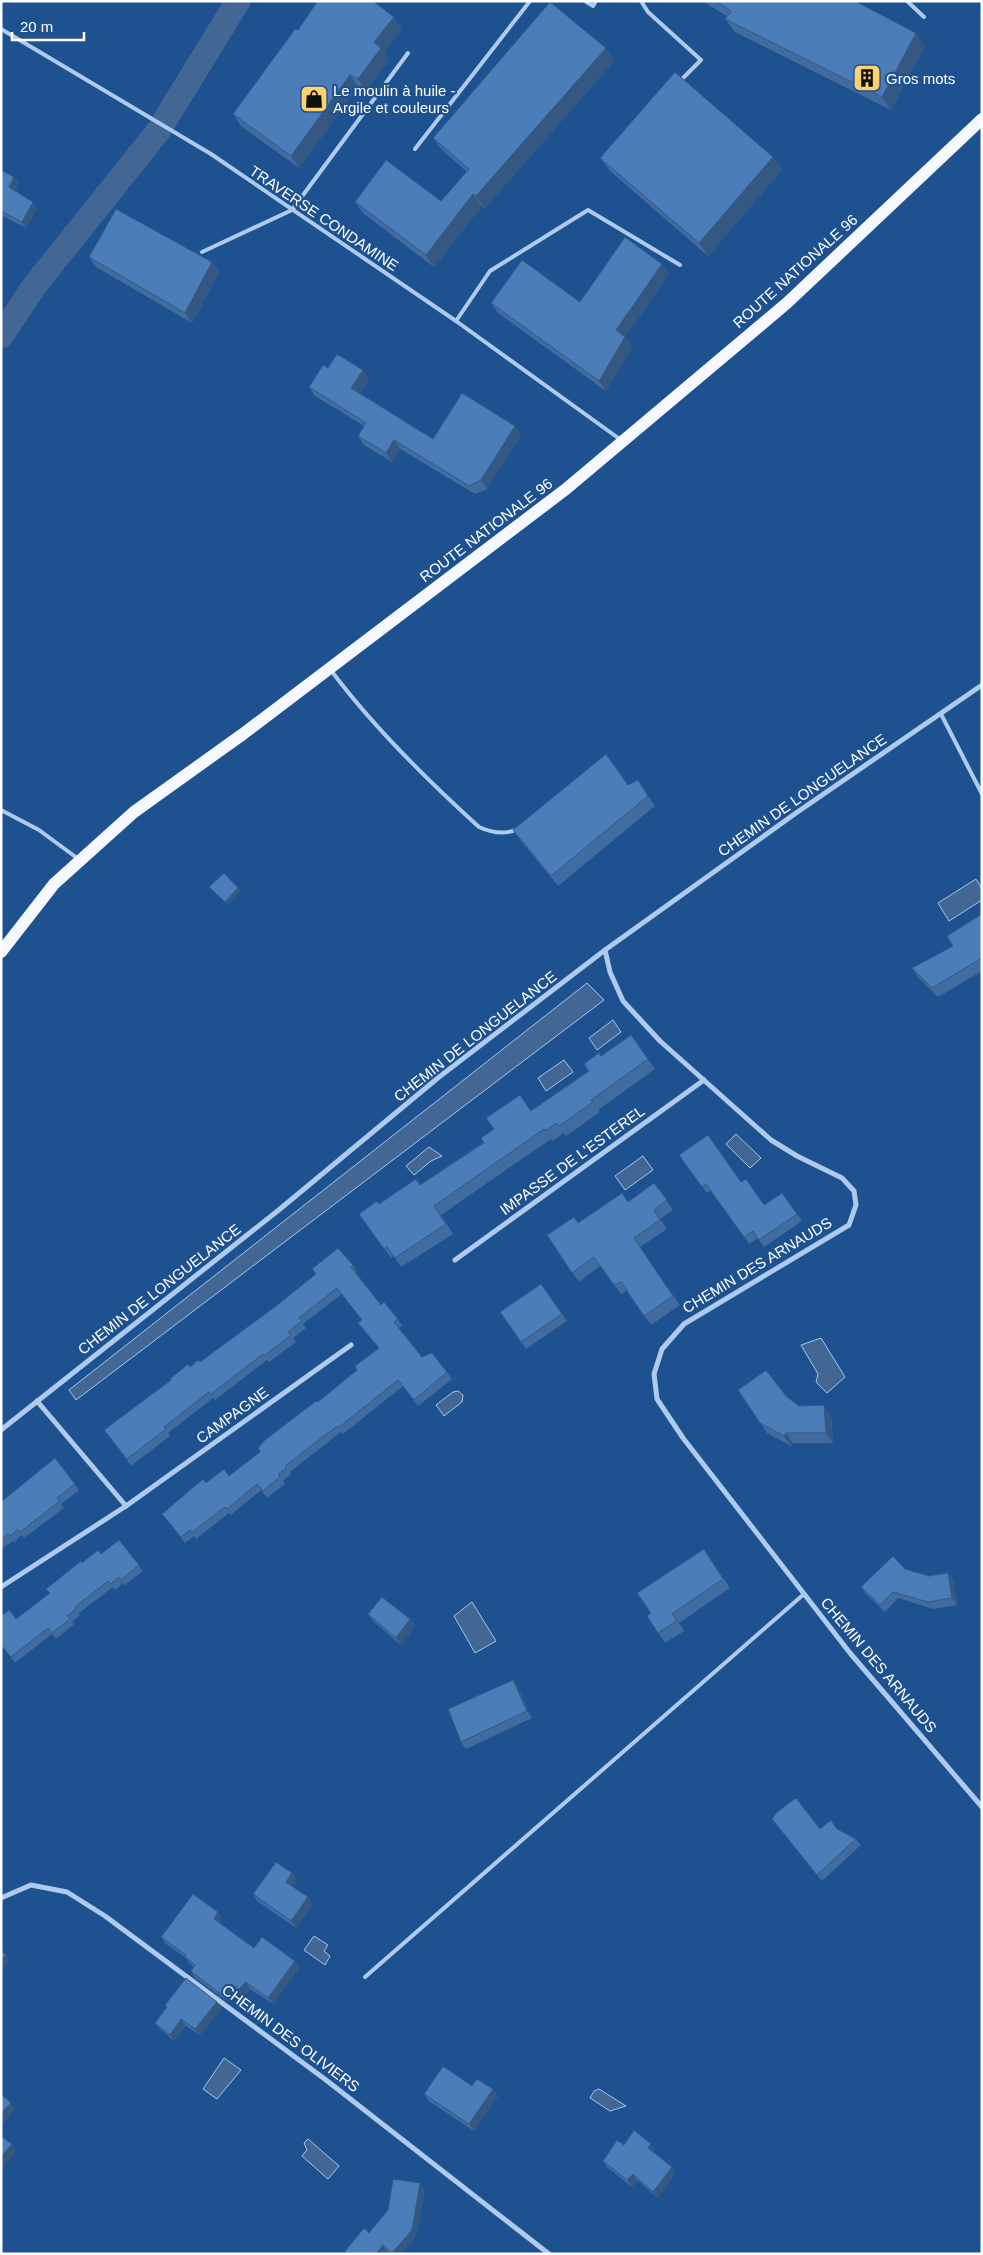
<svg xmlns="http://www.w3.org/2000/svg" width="983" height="2255" viewBox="0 0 983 2255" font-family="Arial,sans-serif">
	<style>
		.water { fill: #436794; stroke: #a2c6ef }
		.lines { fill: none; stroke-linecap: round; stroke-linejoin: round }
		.canal { stroke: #436794; stroke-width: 25 }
		.lane { stroke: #aecbed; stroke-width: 4 }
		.street { stroke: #aecbed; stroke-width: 5 }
		.primary { stroke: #f5f9ff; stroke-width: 12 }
		.wall { fill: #406c9f }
		.shaded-wall { fill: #345882 }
		.building { fill: #4b7db9; stroke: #345882 }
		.labels { text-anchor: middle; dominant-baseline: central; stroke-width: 4.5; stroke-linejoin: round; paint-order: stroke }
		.poi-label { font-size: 15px; fill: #fff; stroke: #1e5190; text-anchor: start }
		.street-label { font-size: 15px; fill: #fff; stroke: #1e5190 }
	</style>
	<rect width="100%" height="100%" fill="#1e5190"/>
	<g class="water">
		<polygon points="976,879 982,889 982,900 949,921 938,903"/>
		<polygon points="587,983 604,1000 76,1400 69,1390"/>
		<polygon points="613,1020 621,1032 597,1050 589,1038"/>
		<polygon points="564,1060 573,1072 546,1091 538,1078"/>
		<polygon points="736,1134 761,1158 750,1168 726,1144"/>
		<polygon points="429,1147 442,1156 431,1161 414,1175 406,1166"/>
		<polygon points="643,1156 653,1170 625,1190 615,1176"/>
		<polygon points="821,1338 845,1377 827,1393 816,1382 818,1374 801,1345"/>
		<polygon points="458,1391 463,1395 462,1402 444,1416 436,1405 453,1392"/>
		<polygon points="472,1602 496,1641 475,1653 454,1616"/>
		<polygon points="314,1936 328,1945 324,1951 330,1956 325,1965 304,1950"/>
		<polygon points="224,2058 241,2070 217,2099 203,2089"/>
		<polygon points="599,2089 626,2106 610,2111 590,2098 594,2091"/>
		<polygon points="308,2139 339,2166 328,2179 302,2156 307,2150 304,2143"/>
	</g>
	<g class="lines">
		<g class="canal">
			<polyline points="165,120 238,1"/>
			<polyline points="1,336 35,285 159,130"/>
		</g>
		<g class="lane">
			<polyline points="585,1 593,6 596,1"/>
			<polyline points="641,1 648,12 701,60 679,82"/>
			<polyline points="907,1 924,17"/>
			<polyline points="1,29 211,154 456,321 621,440"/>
			<polyline points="415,149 530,1"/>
			<polyline points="202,252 292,210 408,53"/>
			<polyline points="456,321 490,271 588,210 680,265"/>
			<path d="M 330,669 C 373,727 426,779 479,827 C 492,833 505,835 518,829"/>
			<polyline points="941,714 982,794"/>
			<polyline points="1,810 39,830 77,858"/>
			<polyline points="365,1977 804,1594"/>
		</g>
		<g class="street">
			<polyline points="605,950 610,972 623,1001 660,1041 771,1140 797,1156 842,1178 854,1191 856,1205 849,1225 684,1324 662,1349 654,1374 657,1399 683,1438 850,1653 982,1807"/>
			<polyline points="455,1260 704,1080"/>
			<polyline points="37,1401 126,1506"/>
			<polyline points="1,1430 280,1209 439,1077 605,950 796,813 982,685"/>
			<polyline points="1,1587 126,1506 351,1345"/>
			<polyline points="1,1898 31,1885 67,1892 105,1916 326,2080 549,2254"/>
		</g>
		<polyline class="primary" points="1,952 54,884 134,812 243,734 566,489 787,303 982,119"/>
	</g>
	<g class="wall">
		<polygon points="316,1 373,1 402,29 384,53 389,60 366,91 358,87 299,168 241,126 233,114 298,30 317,3"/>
		<polygon points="705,1 855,1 925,46 891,110 735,32 725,19 727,16 707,4"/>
		<polygon points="614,61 485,208 482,206 434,267 364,214 355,202 441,201 467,172 442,150 433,138"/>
		<polygon points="773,157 782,170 708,256 610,171 600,158"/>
		<polygon points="1,170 18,183 14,191 37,208 26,228 1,215"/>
		<polygon points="89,257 212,262 219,272 192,323 96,267"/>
		<polygon points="669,274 625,337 632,347 606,391 498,313 491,303 580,302"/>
		<polygon points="328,368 369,379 360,393 433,439 515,426 521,435 487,489 475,494 400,449 392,462 364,445 358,436 364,426 315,396 309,387"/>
		<polygon points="638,780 655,806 558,886 520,840 513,830 628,785"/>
		<polygon points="209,887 238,888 240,891 228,905 212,890"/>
		<polygon points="982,914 982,971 938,997 918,977 912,968 953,946"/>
		<polygon points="631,1035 655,1069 598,1110 600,1112 566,1136 564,1133 552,1141 551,1139 441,1215 453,1234 401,1267 394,1256 391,1258 359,1214 420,1185 589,1071 601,1056"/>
		<polygon points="679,1155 741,1182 764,1205 782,1193 802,1221 764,1247 758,1238 749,1244 711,1191 707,1193"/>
		<polygon points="654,1183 673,1210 660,1219 667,1229 640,1247 680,1305 651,1325 627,1291 621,1294 600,1266 579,1282 547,1235 578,1223 628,1202"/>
		<polygon points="353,1265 357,1272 356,1273 381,1305 398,1319 402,1326 399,1328 422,1357 447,1372 452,1379 418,1406 403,1386 343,1434 341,1432 290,1472 291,1474 283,1481 285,1484 267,1498 261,1490 231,1515 229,1513 196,1539 194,1536 185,1543 162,1514 206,1483 229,1476 260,1452 318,1402 357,1370 379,1348 358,1323 362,1320 342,1294 303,1324 306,1328 293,1338 296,1342 269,1362 267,1360 215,1400 213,1398 168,1433 170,1436 131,1466 104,1430 190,1367 200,1362 276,1306 316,1274 312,1269"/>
		<polygon points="541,1284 567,1321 526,1349 500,1312"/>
		<polygon points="738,1390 787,1397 799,1406 831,1415 833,1443 793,1443 791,1446 767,1433"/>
		<polygon points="75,1484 79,1490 61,1504 64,1508 24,1538 22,1535 14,1542 13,1541 1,1549 1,1502"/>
		<polygon points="119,1540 143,1571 125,1585 123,1583 115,1590 113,1587 79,1613 80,1615 72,1622 74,1624 56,1639 52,1634 15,1663 3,1648 1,1650 1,1616 16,1619 50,1593 82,1563 101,1554"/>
		<polygon points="704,1549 730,1588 679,1623 684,1631 665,1643 647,1616 651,1613"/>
		<polygon points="905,1569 929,1576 948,1573 953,1580 957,1605 933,1609 898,1598 885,1612 866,1594 861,1587"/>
		<polygon points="368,1614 410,1619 415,1626 401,1645 373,1621"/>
		<polygon points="513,1680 518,1687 532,1718 466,1749 461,1742"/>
		<polygon points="772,1819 820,1829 837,1829 856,1839 861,1845 822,1881"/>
		<polygon points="292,1873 297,1880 292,1887 308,1897 313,1904 296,1928 257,1901 253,1894"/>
		<polygon points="223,1919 220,1923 254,1948 299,1968 273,2004 250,1989 243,1996 236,1990 227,2001 195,1978 191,1971 194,1967 189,1963 186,1958 166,1944 161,1937"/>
		<polygon points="217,2002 222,2008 200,2035 186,2026 174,2041 160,2029 155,2023 167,2008 165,2005"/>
		<polygon points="472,2086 498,2096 474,2131 429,2101 424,2094"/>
		<polygon points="624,2145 655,2150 653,2153 676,2173 658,2198 637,2180 632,2187 607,2167 603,2161"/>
		<polygon points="425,2190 416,2236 402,2254 389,2254 387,2252 386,2254 347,2254 345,2251 369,2233"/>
	</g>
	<g class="shaded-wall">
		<polygon points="394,17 402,29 384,53 389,60 366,91 358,79 374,42"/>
		<polygon points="916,33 925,46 891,110 882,97"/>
		<polygon points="606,48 614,61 485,208 476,196"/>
		<polygon points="350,75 358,87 299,168 291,156"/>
		<polygon points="773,157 782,170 708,256 699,243"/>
		<polygon points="14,177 18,183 12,193 9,187"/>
		<polygon points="473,194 482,206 434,267 426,255"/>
		<polygon points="33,202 37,208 26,228 22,222"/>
		<polygon points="212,262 219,272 192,323 185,313"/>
		<polygon points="662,264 669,274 623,340 616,330"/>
		<polygon points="625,337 632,347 606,391 599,381"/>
		<polygon points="363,370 369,379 357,397 351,388"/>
		<polygon points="515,426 521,435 487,489 481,480"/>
		<polygon points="394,440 400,449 392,462 386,453"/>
		<polygon points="638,780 645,790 655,806 648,796"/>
		<polygon points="238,888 240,891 228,905 225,902"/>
		<polygon points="824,1405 831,1415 833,1443 826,1433"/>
		<polygon points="786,1433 793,1443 791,1446 784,1436"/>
		<polygon points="948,1573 953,1580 957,1605 952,1598"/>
		<polygon points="410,1619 415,1626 401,1645 396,1638"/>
		<polygon points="513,1680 518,1687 532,1718 527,1711"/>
		<polygon points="292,1873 297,1880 291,1889 286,1882"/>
		<polygon points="308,1897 313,1904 296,1928 291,1921"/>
		<polygon points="218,1912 223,1919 218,1925 214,1919"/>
		<polygon points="6,1955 10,1961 1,1971 1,1960"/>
		<polygon points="295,1961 299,1968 273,2004 268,1998"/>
		<polygon points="246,1982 250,1989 243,1996 239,1989"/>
		<polygon points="231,1984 236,1990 227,2001 222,1995"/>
		<polygon points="217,2002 222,2008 200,2035 195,2029"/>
		<polygon points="181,2019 186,2026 174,2041 170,2035"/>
		<polygon points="493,2089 498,2096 474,2131 469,2124"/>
		<polygon points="11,2103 15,2109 1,2126 1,2114"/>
		<polygon points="12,2144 17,2151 1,2170 1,2157"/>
		<polygon points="651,2144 655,2150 652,2155 648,2148"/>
		<polygon points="672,2167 676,2173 658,2198 653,2192"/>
		<polygon points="633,2174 637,2180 632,2187 627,2180"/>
		<polygon points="420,2183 425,2190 416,2236 402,2254 392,2254"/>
		<polygon points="383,2245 387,2252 386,2254 376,2254"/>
	</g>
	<g class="building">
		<polygon points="317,1 373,1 394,17 374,42 381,48 358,79 350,75 291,156 233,114 295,29 298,30 317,2"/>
		<polygon points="715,1 855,1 916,33 882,97 725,19 731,11"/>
		<polygon points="550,2 606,48 476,196 473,194 426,255 355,202 386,160 441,201 469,169 433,138"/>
		<polygon points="675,72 773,157 699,243 600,158"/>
		<polygon points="1,170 14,177 9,187 33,202 22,222 1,211"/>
		<polygon points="116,209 212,262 185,313 89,257"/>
		<polygon points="625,237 662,264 616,330 625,337 599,381 491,303 522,260 580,302"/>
		<polygon points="337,354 363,370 351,388 433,439 462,393 515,426 481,480 469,486 394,440 386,453 358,436 366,423 309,387 323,365 328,368"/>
		<polygon points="606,754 628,785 638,780 648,796 551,876 513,830"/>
		<polygon points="224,873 238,888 225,902 209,887"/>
		<polygon points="982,914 982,958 932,988 912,968 953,946 947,936"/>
		<polygon points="631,1035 648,1059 591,1100 593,1102 559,1126 557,1123 545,1131 544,1129 434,1206 446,1224 395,1258 387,1247 384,1249 359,1214 377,1201 379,1204 416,1179 420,1185 484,1143 481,1138 494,1129 486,1118 520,1095 531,1111 589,1071 584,1064 599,1053 601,1056"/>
		<polygon points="708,1135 741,1182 746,1179 764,1205 782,1193 797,1214 759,1240 753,1231 744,1237 706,1184 702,1187 679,1155"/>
		<polygon points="654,1183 667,1200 654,1210 660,1220 634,1238 673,1296 644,1316 621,1282 614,1285 594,1257 572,1273 547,1235 574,1217 578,1223 622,1193 628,1202"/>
		<polygon points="338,1248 353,1265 351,1267 381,1305 384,1302 398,1319 394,1322 422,1357 432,1353 447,1372 414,1400 398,1380 338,1428 337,1426 285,1466 287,1468 278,1474 280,1477 263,1491 257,1484 227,1509 225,1507 191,1533 190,1530 181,1537 162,1514 203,1479 206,1483 224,1469 229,1476 260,1452 258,1448 265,1440 316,1401 318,1402 357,1370 355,1366 379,1348 358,1323 362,1320 337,1288 299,1318 302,1321 288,1332 291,1335 264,1356 263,1354 211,1394 209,1392 164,1427 166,1429 127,1459 104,1430 171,1380 170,1379 188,1364 190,1367 198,1360 200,1362 276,1306 316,1274 312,1269"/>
		<polygon points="541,1284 562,1314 521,1342 500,1312"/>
		<polygon points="766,1370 787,1397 799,1406 824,1405 826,1433 786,1433 784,1436 760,1423 738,1390"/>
		<polygon points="55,1458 75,1484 57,1498 60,1501 20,1532 18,1529 10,1536 8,1534 1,1540 1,1502"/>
		<polygon points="119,1540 139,1565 121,1580 119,1577 111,1584 108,1581 75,1607 76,1609 67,1616 70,1619 52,1633 48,1628 11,1657 1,1645 1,1616 9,1610 16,1619 50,1593 46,1589 81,1561 82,1563 98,1550 101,1554"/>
		<polygon points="704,1549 723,1579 672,1614 677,1621 658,1633 647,1616 651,1613 637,1593"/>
		<polygon points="893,1556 905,1569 929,1576 948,1573 952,1598 928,1602 893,1592 880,1605 861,1587"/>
		<polygon points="382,1597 410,1619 396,1638 368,1614"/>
		<polygon points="513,1680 527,1711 461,1742 448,1709"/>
		<polygon points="796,1798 820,1829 831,1820 837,1829 856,1839 817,1875 772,1819 777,1812"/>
		<polygon points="276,1862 292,1873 286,1882 308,1897 291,1921 253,1894"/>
		<polygon points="193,1894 218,1912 214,1919 254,1948 262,1937 295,1961 268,1998 246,1982 239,1989 231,1984 222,1995 191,1971 195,1965 185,1957 186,1955 161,1937"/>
		<polygon points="1,1951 6,1955 1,1960"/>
		<polygon points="186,1978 217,2002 195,2029 181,2019 170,2035 155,2023 167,2007 165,2005"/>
		<polygon points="443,2066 472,2086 477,2079 493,2089 469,2124 424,2094"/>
		<polygon points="1,2094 11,2103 1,2114"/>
		<polygon points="634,2130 651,2144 648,2148 672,2167 653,2192 633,2174 627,2180 603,2161 617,2140 624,2145"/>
		<polygon points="1,2136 12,2144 1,2157"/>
		<polygon points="393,2179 420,2183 412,2230 392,2253 383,2245 376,2254 348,2254 345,2251 364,2228 369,2233 388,2210"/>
	</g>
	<defs>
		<symbol id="building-square" viewBox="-11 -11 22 22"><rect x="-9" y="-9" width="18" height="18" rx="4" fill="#fcd16e" stroke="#1e5190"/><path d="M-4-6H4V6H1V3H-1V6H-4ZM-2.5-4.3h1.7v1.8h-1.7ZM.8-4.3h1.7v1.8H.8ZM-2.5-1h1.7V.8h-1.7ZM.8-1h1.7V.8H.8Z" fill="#111"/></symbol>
		<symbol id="shop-square" viewBox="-11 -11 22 22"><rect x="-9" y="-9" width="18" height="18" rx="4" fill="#fcd16e" stroke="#1e5190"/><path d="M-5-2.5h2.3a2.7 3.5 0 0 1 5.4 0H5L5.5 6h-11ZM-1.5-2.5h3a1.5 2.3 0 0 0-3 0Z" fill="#111"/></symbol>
	</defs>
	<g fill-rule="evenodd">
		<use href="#building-square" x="851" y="62" width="32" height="32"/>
		<use href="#shop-square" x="298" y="83" width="32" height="32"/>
	</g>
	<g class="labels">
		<g class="poi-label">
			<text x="886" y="78">Gros mots</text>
			<text x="333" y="90">Le moulin à huile -<tspan x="333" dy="17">Argile et couleurs</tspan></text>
		</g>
		<g class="street-label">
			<text transform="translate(324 218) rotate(34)">TRAVERSE CONDAMINE</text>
			<text transform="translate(795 271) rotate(-42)">ROUTE NATIONALE 96</text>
			<text transform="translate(486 530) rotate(-37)">ROUTE NATIONALE 96</text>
			<text transform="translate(802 795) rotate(-35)">CHEMIN DE LONGUELANCE</text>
			<text transform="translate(475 1036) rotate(-38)">CHEMIN DE LONGUELANCE</text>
			<text transform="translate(572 1160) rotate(-36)">IMPASSE DE L'ESTEREL</text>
			<text transform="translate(757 1265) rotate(-31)">CHEMIN DES ARNAUDS</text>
			<text transform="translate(159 1289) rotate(-38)">CHEMIN DE LONGUELANCE</text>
			<text transform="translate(232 1415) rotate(-36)">CAMPAGNE</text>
			<text transform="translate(879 1665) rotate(50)">CHEMIN DES ARNAUDS</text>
			<text transform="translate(291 2038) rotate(37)">CHEMIN DES OLIVIERS</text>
		</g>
	</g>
	<rect width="983" height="2255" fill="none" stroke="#ffffff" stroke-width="5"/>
	<path d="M12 32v8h72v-8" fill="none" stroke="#ffffff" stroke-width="2.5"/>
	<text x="20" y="32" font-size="15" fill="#ffffff" stroke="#1e5190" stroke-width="4" paint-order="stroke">20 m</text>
</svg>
